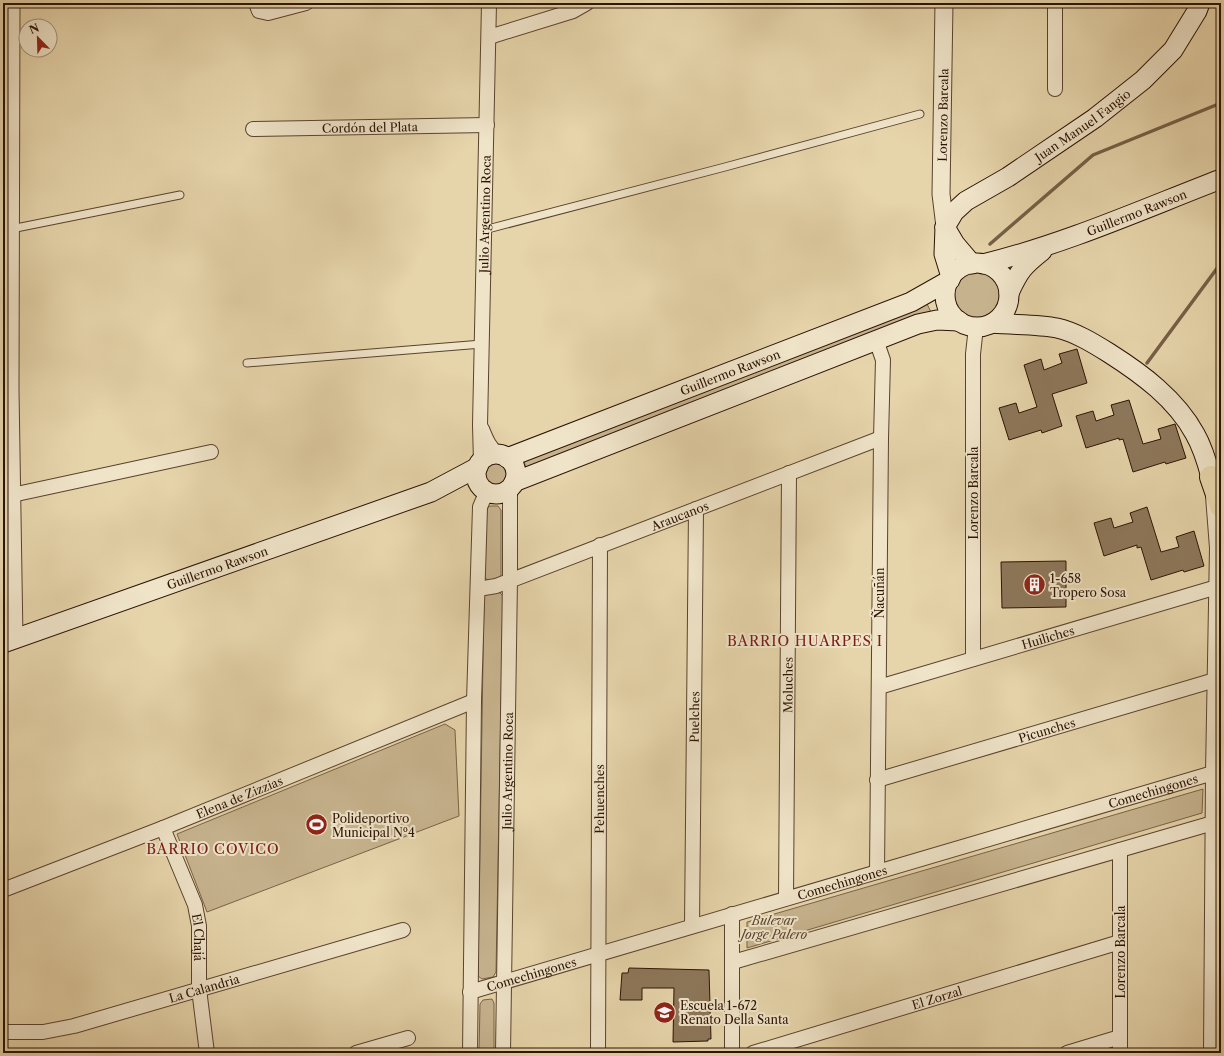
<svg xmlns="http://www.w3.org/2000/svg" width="1224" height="1056" viewBox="0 0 1224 1056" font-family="'Libre Caslon Text',serif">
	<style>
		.green { fill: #c6b38e; stroke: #796349 }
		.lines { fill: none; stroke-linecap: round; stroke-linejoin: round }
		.stream { stroke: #765f46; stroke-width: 3.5 }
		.building { fill: #8d775a; stroke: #2c1304 }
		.service-casing { stroke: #5a432e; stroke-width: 9 }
		.minor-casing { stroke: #5a432e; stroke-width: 16 }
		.tertiary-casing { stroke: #5a432e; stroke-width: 19 }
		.secondary-casing { stroke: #2c1304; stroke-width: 21 }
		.motorway-casing { stroke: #2c1304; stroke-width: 24 }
		.service { stroke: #efe3c8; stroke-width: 7 }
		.minor { stroke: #efe3c8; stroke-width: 14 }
		.tertiary { stroke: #efe3c8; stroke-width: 17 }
		.secondary { stroke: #efe3c8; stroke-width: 19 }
		.motorway { stroke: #e6d4aa; stroke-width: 22 }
		.labels { text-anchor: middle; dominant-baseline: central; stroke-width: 4; stroke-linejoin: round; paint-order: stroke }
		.street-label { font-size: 12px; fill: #2c1304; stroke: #efe3c8 }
		.poi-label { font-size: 12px; fill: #2c1304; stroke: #efe3c8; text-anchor: start }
		.park-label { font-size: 12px; font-style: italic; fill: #5a432d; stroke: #efe3c8 }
		.quarter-label { font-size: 14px; letter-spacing: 1px; fill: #7a1f14; stroke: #efe3c8 }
	</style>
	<rect width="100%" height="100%" fill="#e6d4aa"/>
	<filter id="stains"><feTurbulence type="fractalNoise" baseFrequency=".005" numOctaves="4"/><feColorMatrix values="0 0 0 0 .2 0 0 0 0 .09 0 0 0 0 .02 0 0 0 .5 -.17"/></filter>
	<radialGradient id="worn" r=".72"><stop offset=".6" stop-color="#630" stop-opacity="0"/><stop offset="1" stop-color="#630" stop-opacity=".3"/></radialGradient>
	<g class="green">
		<circle cx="977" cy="295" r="24"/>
		<polygon points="925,300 932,314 526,468 524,461"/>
		<circle cx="496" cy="474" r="14"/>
		<polygon points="490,506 498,506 501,510 501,576 497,579 488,580 485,578 486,509"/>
		<polygon points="499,592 503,596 496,972 493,977 482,979 478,976 484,597 488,593"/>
		<polygon points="445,724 455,730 459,816 207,912 177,834"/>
		<polygon points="1203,789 1202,813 747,948 747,922"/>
		<polygon points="492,999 494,1003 494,1053 479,1053 480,1004 483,1000"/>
	</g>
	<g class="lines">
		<g class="stream">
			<polyline points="990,244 1093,155 1221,103"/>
			<polyline points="1147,363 1221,263"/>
		</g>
	</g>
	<g class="building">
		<polygon points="1077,349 1087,383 1052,394 1062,426 1042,433 1041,430 1009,440 999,408 1016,403 1019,413 1037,407 1024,365 1041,359 1044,370 1062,363 1059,354"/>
		<polygon points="1129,400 1143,444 1161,439 1158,429 1175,424 1186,458 1166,464 1165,462 1133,472 1123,439 1119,440 1119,438 1086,448 1076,416 1093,411 1096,421 1114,415 1111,405"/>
		<polygon points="1147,507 1161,552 1179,547 1176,537 1194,531 1204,566 1184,572 1183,570 1151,580 1141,547 1137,548 1137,545 1104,556 1094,523 1111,518 1114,528 1133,522 1130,513"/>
		<polygon points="1066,561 1066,607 1002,608 1001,562"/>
		<polygon points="629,968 709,970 711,1039 708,1039 708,1041 673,1042 674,988 642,988 642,1000 620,1000 622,973 628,973"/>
	</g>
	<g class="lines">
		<defs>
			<g id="service">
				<polyline points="11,229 180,195"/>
				<polyline points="484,230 725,167 920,114"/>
				<polyline points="247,363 482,344"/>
			</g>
			<g id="minor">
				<polyline points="256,3 259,11 268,13 306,3"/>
				<polyline points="1055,3 1055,89"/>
				<polyline points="489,37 573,11 587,3"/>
				<path id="s1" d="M 253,129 L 487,125"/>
				<polyline points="876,340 883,360 881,438 877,872"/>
				<path d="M 482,429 C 486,439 490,449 499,455"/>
				<path id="s2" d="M 481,462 L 480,425 L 489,3"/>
				<polyline points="12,495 211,452"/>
				<path id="s3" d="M 478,589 L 496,586 L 881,438"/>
				<polyline points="973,659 973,354 976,327"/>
				<path id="s4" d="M 879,687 L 1217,587"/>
				<path id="s5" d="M 877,780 L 1215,680"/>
				<path id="s6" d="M 163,828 L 195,905 L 199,926 L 199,989 L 207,1053"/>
				<path id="s7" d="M 3,890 L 163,828 L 474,701"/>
				<path id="s8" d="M 786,898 L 789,473"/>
				<path id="s9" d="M 692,926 L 696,509"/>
				<polyline points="733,962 1213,823"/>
				<path id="s10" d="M 470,992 L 1213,773"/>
				<path id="s11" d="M 3,1032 L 43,1032 L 74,1026 L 403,930"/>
				<polyline points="356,1053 408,1038"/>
				<polyline points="470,1053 474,701 480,507 483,500 489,493"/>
				<path id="s12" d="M 503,1053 L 510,579 L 510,488"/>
				<path id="s13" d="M 598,1053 L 600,545"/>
				<polyline points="732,1053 732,914"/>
				<path id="s14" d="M 753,1053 L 1120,942"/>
				<polyline points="1067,1053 1120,1037"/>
				<polyline points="1120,1053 1120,850"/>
				<polyline points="1211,1053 1213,773 1217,548 1213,496"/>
			</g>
			<g id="tertiary">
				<polyline points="11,3 10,390 14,639"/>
				<polyline points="944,3 941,194 945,227"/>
			</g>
			<g id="secondary">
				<path id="s15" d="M 945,227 L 954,212 L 966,201 L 1008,177 L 1095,118 L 1143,80 L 1173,50 L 1197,11 L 1200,3"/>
				<polyline points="945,227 944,254 951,277"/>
				<polyline points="945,227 955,244 972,264"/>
				<circle cx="977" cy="295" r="32"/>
				<path id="s16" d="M 983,264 C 1065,244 1143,209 1221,179"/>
				<path d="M 1009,293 C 1019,271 1023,266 1042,251"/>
				<path d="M 993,323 C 1013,325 1038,324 1057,328 C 1075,332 1093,343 1109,353 C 1142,374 1176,399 1195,434 C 1203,448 1207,462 1211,477"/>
				<circle cx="496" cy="474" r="20"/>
				<path id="s17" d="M 507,458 L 911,302 L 950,280"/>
				<polyline points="514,482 918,324 937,320 959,321"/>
				<path id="s18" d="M 3,643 L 431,492 L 478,467"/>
			</g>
			<polyline id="motorway" points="1211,477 1221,506"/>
		</defs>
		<use href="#service" class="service-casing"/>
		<use href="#minor" class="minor-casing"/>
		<use href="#tertiary" class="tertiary-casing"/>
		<use href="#secondary" class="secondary-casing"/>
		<use href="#motorway" class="motorway-casing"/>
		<use href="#service" class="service"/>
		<use href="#minor" class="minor"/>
		<use href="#tertiary" class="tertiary"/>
		<use href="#secondary" class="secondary"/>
		<use href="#motorway" class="motorway"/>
	</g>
	<defs>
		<symbol id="building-disc" viewBox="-11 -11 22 22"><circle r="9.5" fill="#8f2418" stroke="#efe3c8"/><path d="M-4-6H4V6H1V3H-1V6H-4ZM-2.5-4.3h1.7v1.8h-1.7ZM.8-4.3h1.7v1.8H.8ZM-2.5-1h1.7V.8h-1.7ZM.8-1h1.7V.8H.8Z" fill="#fff"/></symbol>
		<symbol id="stadium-disc" viewBox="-11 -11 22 22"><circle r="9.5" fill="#8f2418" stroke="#efe3c8"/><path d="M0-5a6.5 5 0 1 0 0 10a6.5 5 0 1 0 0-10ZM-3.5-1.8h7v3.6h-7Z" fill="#fff"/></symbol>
		<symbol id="school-disc" viewBox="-11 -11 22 22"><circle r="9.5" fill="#8f2418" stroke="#efe3c8"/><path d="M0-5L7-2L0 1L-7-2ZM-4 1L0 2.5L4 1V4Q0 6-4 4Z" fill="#fff"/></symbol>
	</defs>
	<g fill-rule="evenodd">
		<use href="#building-disc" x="1022" y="572" width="25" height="25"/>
		<use href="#stadium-disc" x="304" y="812" width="25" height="25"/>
		<use href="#school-disc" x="652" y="1000" width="25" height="25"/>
	</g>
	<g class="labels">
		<g class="street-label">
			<text transform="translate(943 115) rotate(-89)">Lorenzo Barcala</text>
			<text stroke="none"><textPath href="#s15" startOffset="173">Juan Manuel Fangio</textPath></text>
			<text stroke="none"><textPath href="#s1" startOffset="117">Cordón del Plata</textPath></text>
			<text stroke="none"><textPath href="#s16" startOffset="162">Guillermo Rawson</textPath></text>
			<text stroke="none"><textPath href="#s2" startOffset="248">Julio Argentino Roca</textPath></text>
			<text stroke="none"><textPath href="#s17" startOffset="239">Guillermo Rawson</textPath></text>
			<text transform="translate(973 493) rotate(-90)">Lorenzo Barcala</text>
			<text stroke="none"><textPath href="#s3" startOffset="215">Araucanos</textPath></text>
			<text stroke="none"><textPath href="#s18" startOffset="227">Guillermo Rawson</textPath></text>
			<text transform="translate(879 593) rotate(-90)">Ñacuñán</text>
			<text stroke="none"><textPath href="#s4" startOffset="176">Huiliches</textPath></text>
			<text stroke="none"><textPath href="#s8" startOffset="213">Moluches</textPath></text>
			<text stroke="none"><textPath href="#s9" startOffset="209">Puelches</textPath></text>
			<text stroke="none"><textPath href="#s5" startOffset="177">Picunches</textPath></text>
			<text stroke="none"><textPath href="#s12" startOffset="282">Julio Argentino Roca</textPath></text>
			<text stroke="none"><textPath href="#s10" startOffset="712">Comechingones</textPath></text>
			<text stroke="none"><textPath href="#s7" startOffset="254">Elena de Zizzias</textPath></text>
			<text stroke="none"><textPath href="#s13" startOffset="254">Pehuenches</textPath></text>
			<text stroke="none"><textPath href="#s10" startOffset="388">Comechingones</textPath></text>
			<text stroke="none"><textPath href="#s6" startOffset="116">El Chajá</textPath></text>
			<text transform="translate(1120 952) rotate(-90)">Lorenzo Barcala</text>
			<text stroke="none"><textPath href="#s10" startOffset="64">Comechingones</textPath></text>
			<text stroke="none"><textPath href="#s11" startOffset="207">La Calandria</textPath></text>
			<text stroke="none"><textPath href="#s14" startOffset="192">El Zorzal</textPath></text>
		</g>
		<g class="poi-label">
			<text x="1050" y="578">1-658<tspan x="1050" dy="14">Tropero Sosa</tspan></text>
			<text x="332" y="818">Polideportivo<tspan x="332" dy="14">Municipal Nº4</tspan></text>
			<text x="680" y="1005">Escuela 1-672<tspan x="680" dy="14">Renato Della Santa</tspan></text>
		</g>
		<g class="park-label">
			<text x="774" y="920">Bulevar<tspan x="774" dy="14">Jorge Palero</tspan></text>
		</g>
		<g class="quarter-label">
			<text x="805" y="641">BARRIO HUARPES I</text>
			<text x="213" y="849">BARRIO COVICO</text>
		</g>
	</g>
	<rect width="1224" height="1056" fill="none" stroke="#e6d4aa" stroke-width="16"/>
	<rect x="4" y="4" width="1216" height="1048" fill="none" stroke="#2c1304" stroke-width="2"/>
	<rect x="8" y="8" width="1208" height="1040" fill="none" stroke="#2c1304"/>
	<g transform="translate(38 38) rotate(337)"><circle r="19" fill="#efe3c8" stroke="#a1907a"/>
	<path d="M0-3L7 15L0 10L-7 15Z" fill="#8f2418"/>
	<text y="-6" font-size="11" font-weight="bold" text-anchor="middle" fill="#2c1304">N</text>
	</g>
	<rect width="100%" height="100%" filter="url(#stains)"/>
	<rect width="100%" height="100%" fill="url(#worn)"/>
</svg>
